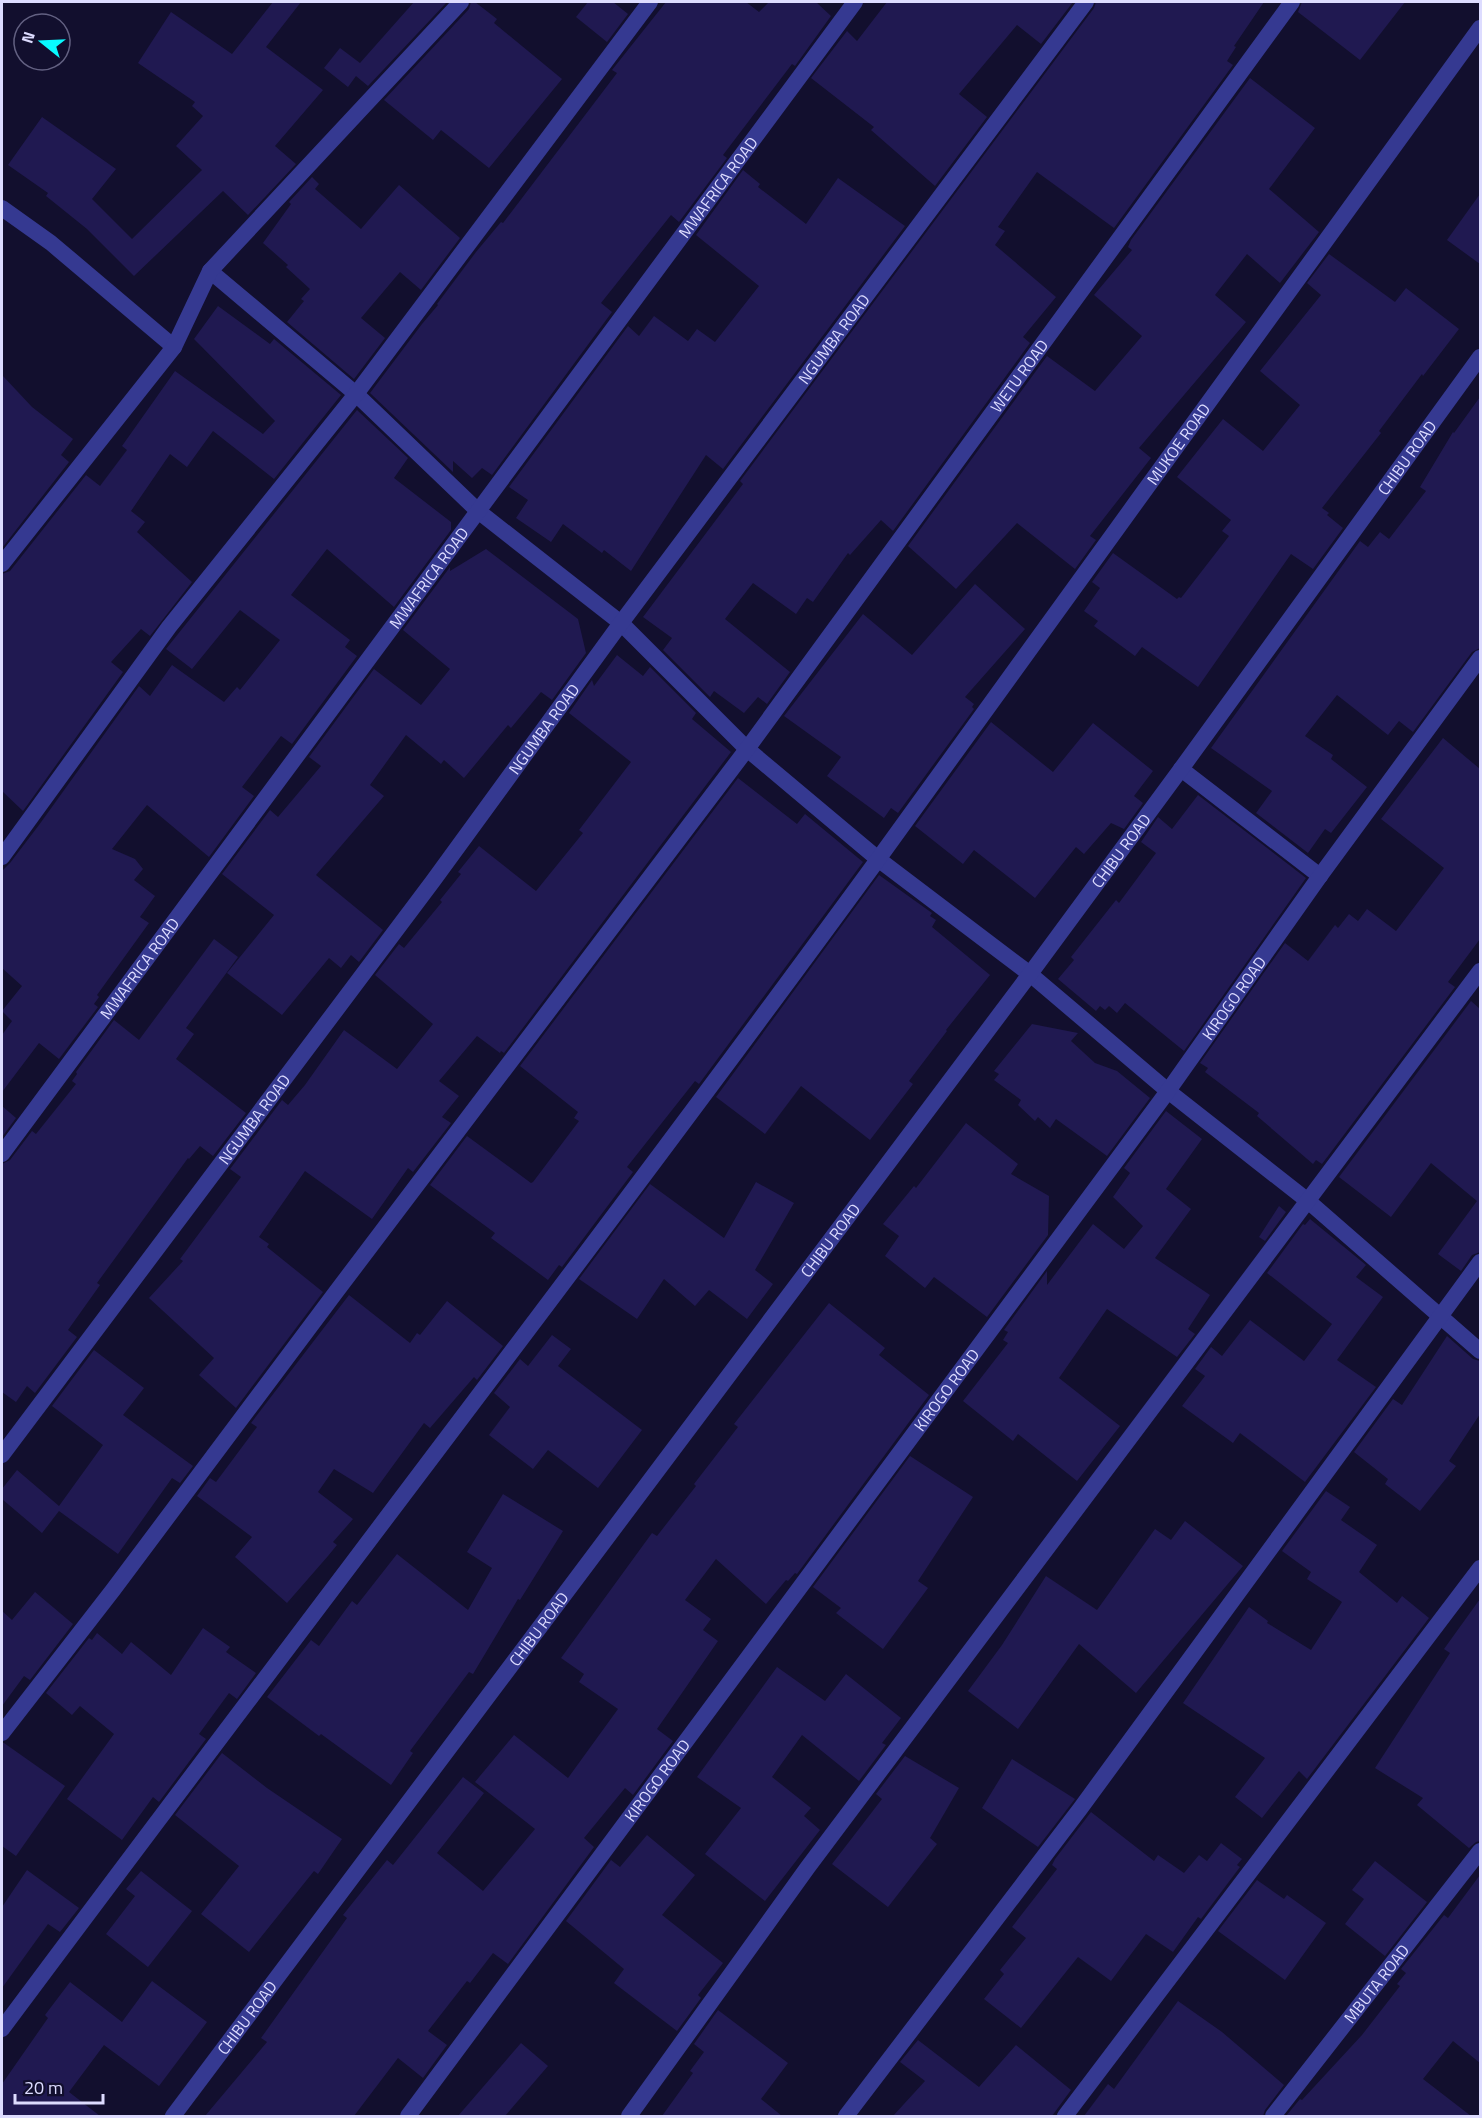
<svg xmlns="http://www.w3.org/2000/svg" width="1482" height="2118" viewBox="0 0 1482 2118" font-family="'Titillium Web',sans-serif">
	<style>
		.building { fill: #201951 }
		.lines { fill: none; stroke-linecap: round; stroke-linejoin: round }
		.minor { stroke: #353991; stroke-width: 16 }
		.labels { text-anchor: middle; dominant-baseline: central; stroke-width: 4.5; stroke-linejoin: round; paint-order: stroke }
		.street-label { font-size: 16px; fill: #dddcff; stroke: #120f2e }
	</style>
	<rect width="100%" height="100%" fill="#120f2e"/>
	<g class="building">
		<polygon points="273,2 301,2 266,47 323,90 275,146 296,164 248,215 223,191 134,276 87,229 46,196 48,193 8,165 42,117 116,169 92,199 132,239 202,170 176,146 203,116 192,106 195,102 138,63 171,12 232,54"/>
		<polygon points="414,2 447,2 368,86 356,76 348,87 324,68 340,48 360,63"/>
		<polygon points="471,2 475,2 497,19 494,23 562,79 489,168 441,130 433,140 384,100 469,9"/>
		<polygon points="588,2 613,2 628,14 607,42 576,17"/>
		<polygon points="666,2 746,2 759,12 769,2 816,2 831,16 795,66 792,64 723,155 727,158 679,222 671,215 601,303 612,312 492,475 482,468 472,478 453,461 453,472 370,393 422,324 438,305 437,304 476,252 501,222 503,223 617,73 612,70"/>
		<polygon points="887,2 1073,2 1041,44 1017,25 959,94 987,117 935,186 871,130 874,127 811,78 847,31 857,41"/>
		<polygon points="1096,2 1264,2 1234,46 1236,47 1227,61 1233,65 1114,228 1037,172 998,227 1005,231 995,245 1056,297 1023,337 1030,343 893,531 881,520 850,555 848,553 813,602 807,598 796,614 753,583 725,619 790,672 767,704 758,697 744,713 714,691 710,697 663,650 672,638 643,617 743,484 740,481 1094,8"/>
		<polygon points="1302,2 1405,2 1360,60 1298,12"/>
		<polygon points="1250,78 1315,128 1269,189 1319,232 1280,283 1247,254 1215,295 1246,322 1139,448 1151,458 1090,536 1096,540 1075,569 1017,523 956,589 908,546 1047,356 1095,391 1142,336 1094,295 1132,250 1128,247 1131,240"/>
		<polygon points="743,170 760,184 758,187 806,224 838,178 905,226 723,469 706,455 631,571 604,550 602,553 563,524 551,542 516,518 528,500 509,487 628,326 639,336 654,316 688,341 697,329 715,342 759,286 696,235"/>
		<polygon points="312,177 319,184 315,189 361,229 399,185 460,238 421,290 400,272 361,318 385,338 354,379 287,322 304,301 301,299 310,289 286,267 288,265 263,243 291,204 289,202"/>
		<polygon points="1480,194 1480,264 1447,240"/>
		<polygon points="1329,254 1395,302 1406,288 1459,329 1423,376 1422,374 1379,431 1381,433 1322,508 1329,513 1327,515 1343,528 1313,569 1291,554 1198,687 1142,647 1135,656 1094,626 1098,621 1084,611 1100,588 1092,582 1113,553 1177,599 1179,597 1181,598 1229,536 1222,531 1231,520 1177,477 1223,419 1263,451 1300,405 1260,371 1321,295 1307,283"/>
		<polygon points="218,306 270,344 274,339 341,395 274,479 213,431 187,467 170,454 131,511 145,522 137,532 192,582 150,636 141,629 111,662 123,672 23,811 2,791 2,574 10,571 86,475 100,486 127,450 122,446 175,371 263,434 275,421 194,339"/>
		<polygon points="2,375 32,407 73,439 61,455 69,462 2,548"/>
		<polygon points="1480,397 1480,648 1472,652 1413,732 1399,721 1388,735 1337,695 1305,736 1333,755 1331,759 1367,787 1331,833 1325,829 1308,853 1256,813 1272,791 1211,748 1360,541 1368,547 1380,532 1389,539 1426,491 1420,487 1453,432 1454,433"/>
		<polygon points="357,410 408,458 394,478 451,522 451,530 394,607 327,549 291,595 350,640 345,647 357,656 292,744 281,736 242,787 254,796 209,857 147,805 112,849 135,859 143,869 134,880 155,896 140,917 149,923 97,995 99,997 94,1004 98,1007 59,1059 39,1043 2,1092 2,1035 12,1021 2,1011 22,986 2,968 2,871 10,863 39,825 139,686 150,696 172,665 224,702 237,687 240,690 280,640 240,610 192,669 166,649"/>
		<polygon points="486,549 578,619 586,653 552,700 541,692 511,728 508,725 464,778 444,760 441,764 406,735 370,785 384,796 316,875 383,930 359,962 351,955 341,968 329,958 282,1015 227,973 274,915 222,874 270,810 278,817 321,766 309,757 374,669 421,705 450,669 403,630 450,567 450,571"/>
		<polygon points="975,584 1025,629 965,697 974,704 972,707 974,709 898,813 891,808 884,818 827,776 841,757 784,716 863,614 912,655"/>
		<polygon points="617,655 643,676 650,667 696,713 692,719 731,752 504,1053 501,1051 500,1053 477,1036 439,1081 459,1096 442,1117 451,1123 413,1172 408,1168 372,1219 305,1171 259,1237 269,1244 267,1247 323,1292 236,1408 199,1375 214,1358 149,1298 183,1261 180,1259 241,1177 230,1169 282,1100 288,1105 305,1085 344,1030 397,1069 433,1024 375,975 399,944 404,948 442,902 440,900 461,874 458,872 479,846 536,891 583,833 579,830 631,762 569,713 592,680 594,686"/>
		<polygon points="991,722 1053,772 1093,723 1153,771 1134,796 1143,803 1124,829 1111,823 1084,854 1076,847 1035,898 974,850 963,864 915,826"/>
		<polygon points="1443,738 1480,769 1480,939 1448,982 1455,987 1322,1164 1316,1160 1313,1164 1257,1116 1259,1113 1205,1072 1208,1068 1200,1063 1285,943 1308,961 1335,925 1338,928 1349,914 1358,921 1367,909 1396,931 1444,868 1381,819"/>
		<polygon points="738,778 797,824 805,814 863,862 699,1084 695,1081 627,1167 633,1172 562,1267 559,1265 548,1280 491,1238 495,1233 430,1185 467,1136 531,1183 533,1182 579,1121 574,1118 578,1112 520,1066"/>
		<polygon points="1198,795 1306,878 1184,1051 1125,1003 1117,1013 1109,1006 1105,1010 1100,1006 1096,1011 1058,979 1074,960 1071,957 1116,900 1119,903 1156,853 1141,842 1158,817 1172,829"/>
		<polygon points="879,875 932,913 930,916 936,920 932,927 990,975 946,1030 947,1031 909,1081 913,1084 870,1140 801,1086 765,1134 716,1097"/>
		<polygon points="214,939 238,957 186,1028 194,1034 176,1059 246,1113 213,1156 200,1146 189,1159 188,1158 97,1283 100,1285 68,1330 77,1337 35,1393 27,1386 16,1402 2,1392 2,1164 10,1160 32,1131 36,1134 76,1084 72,1081 77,1074 76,1072 114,1020 139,1040"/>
		<polygon points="1471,1001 1480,1009 1480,1252 1472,1255 1461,1271 1438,1254 1477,1201 1431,1163 1391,1217 1339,1177"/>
		<polygon points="1032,1024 1078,1033 1071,1041 1095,1063 1117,1071 1150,1098 1107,1156 1056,1119 1050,1128 1038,1117 1035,1121 1018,1105 1021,1100 994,1080 999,1074 994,1071"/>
		<polygon points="2,1106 16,1118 2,1137"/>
		<polygon points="1166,1111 1202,1139 1166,1189 1191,1209 1155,1258 1210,1295 1188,1329 1195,1334 1177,1357 1107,1309 1059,1378 1120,1426 1077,1481 1018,1434 1013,1441 963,1401 1008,1343 1003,1340 1008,1332 1004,1330 1047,1271 1047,1285 1093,1224 1124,1249 1143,1226 1113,1197 1130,1173 1124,1168"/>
		<polygon points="966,1123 1018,1164 1011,1174 1049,1196 1048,1235 987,1317 934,1277 925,1288 885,1256 899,1236 883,1224 914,1186 916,1188"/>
		<polygon points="756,1182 794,1203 755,1270 773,1284 747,1319 709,1290 695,1306 664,1279 637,1319 579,1279 650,1184 724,1238"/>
		<polygon points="1279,1206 1286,1212 1265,1241 1259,1237"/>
		<polygon points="1310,1219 1366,1265 1356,1277 1383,1297 1337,1360 1376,1387 1305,1482 1240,1433 1233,1443 1182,1406 1205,1376 1195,1369 1211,1347 1222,1356 1250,1320 1304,1361 1332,1324 1267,1273 1303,1224 1305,1225"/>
		<polygon points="349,1295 410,1343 417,1333 420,1335 447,1301 503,1346 477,1380 474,1377 430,1428 424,1423 373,1493 334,1469 318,1492 353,1519 333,1542 337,1545 328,1556 287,1603 235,1557 252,1537 197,1496 210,1478 216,1482 257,1427 251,1423"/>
		<polygon points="829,1303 885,1348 879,1355 929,1395 797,1574 795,1573 788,1581 786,1580 766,1604 716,1559 685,1600 711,1619 703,1630 718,1641 657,1729 673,1741 633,1795 625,1788 584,1838 594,1847 508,1964 493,1953 470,1983 467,1981 428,2031 447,2045 423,2078 398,2058 354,2116 205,2116 267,2042 261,2038 347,1918 343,1915 387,1860 393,1865 463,1777 484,1793 437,1853 483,1891 535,1829 475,1782 514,1735 568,1778 618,1709 579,1682 584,1674 561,1658 652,1533 657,1536 696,1486 694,1484 738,1427 734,1424"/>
		<polygon points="552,1335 571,1349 558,1366 642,1430 598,1488 548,1450 533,1469 489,1435 510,1407 494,1393 520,1359 528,1366"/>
		<polygon points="1447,1336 1473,1359 1480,1361 1480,1414 1449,1461 1456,1466 1420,1511 1385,1484 1388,1479 1354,1452 1393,1399 1402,1405"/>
		<polygon points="94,1350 144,1388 123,1415 193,1466 180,1483 172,1478 118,1554 59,1511 42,1533 2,1499 2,1489 17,1470 59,1506 103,1445 52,1406"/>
		<polygon points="910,1456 973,1497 918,1581 928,1588 883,1649 836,1613 841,1608 813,1587"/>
		<polygon points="1326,1491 1350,1507 1341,1520 1377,1545 1359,1572 1397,1603 1402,1596 1429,1618 1307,1779 1299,1771 1262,1818 1235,1797 1265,1758 1183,1703 1249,1607 1268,1621 1267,1623 1311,1650 1342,1602 1307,1579 1311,1572 1282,1551"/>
		<polygon points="503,1494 563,1531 520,1600 518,1599 473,1674 469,1672 410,1751 413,1753 391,1785 321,1734 319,1736 267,1697 311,1640 319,1646 352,1601 357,1605 397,1554 468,1610 492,1568 467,1552"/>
		<polygon points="1185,1521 1243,1566 1136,1693 1079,1644 1018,1729 968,1691 1002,1645 1046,1576 1097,1610 1155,1529 1171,1540"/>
		<polygon points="35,1592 73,1624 30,1680 24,1676 2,1706 2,1611 12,1620"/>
		<polygon points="1480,1599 1480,1841 1476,1842 1469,1848 1417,1805 1423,1798 1375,1768 1450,1653 1444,1649"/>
		<polygon points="203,1628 230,1647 226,1652 256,1673 237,1699 229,1693 199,1734 206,1739 159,1802 153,1797 122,1840 67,1799 114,1734 80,1706 72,1715 46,1693 89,1638 92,1640 97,1633 122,1654 131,1642 171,1675"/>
		<polygon points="777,1667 825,1701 846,1674 901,1718 882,1743 886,1745 859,1781 802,1735 772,1777 811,1808 804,1816 820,1830 765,1901 705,1854 741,1808 697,1777"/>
		<polygon points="2,1743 4,1743 65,1786 16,1856 2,1846"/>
		<polygon points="222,1753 267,1788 342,1839 318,1874 314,1871 249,1952 201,1914 239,1866 175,1815"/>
		<polygon points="905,1756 959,1788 930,1838 937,1844 888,1907 832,1864 882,1799 876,1794"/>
		<polygon points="1012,1759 1075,1799 1038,1847 982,1808"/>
		<polygon points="1091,1812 1154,1861 1158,1855 1184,1873 1199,1855 1207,1861 1221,1843 1242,1859 1237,1865 1240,1867 1201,1919 1198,1917 1173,1952 1146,1934 1111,1981 1078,1957 1021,2028 984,1999 1004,1974 1000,1970 1026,1938 1012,1927 1057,1869 1052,1865 1055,1859"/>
		<polygon points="647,1835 695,1875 662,1915 723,1963 698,1995 701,1998 677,2031 614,1983 624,1969 566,1921 611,1860 620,1867"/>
		<polygon points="1375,1861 1427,1902 1385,1956 1345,1924 1364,1899 1352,1890"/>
		<polygon points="27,1870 79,1908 60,1932 48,1924 2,1988 2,1907"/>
		<polygon points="141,1871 192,1911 148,1967 106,1934 135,1896 126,1889"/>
		<polygon points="1480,1875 1480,2063 1453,2041 1423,2079 1471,2116 1286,2116 1300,2099 1302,2100 1362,2035 1400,1986 1397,1984 1406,1973 1401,1969 1444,1915 1448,1918"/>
		<polygon points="1257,1880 1284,1899 1287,1895 1326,1923 1285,1980 1218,1931"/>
		<polygon points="152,1981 207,2022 159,2086 104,2045 69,2092 100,2116 2,2116 2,2084 48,2018 45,2015 70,1982 122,2022"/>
		<polygon points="1178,2001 1222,2032 1284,2085 1265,2110 1263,2116 1084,2116 1108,2084 1114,2089"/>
		<polygon points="718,2010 788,2063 761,2099 782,2116 662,2116 693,2073 690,2071 704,2052 694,2044"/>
		<polygon points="918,2040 979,2087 1016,2045 1071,2090 1052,2116 893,2116 925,2081 900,2062"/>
		<polygon points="521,2043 548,2066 505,2116 458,2116"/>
	</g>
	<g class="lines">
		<g class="minor">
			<polyline points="2,208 51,243 174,347"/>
			<polyline points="210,271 356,394 478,511 621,623 747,749 878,859 1030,974 1168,1091 1308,1201 1480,1351"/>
			<polyline points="2,564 174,347 210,271 461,2"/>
			<polyline points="1181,769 1320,876"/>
			<polyline points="2,857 169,627 356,394 650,2"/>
			<path id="s1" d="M 2,1154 L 855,2"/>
			<path id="s2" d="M 2,1455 L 433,881 L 621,623 L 1086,2"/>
			<path id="s3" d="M 2,1733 L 113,1590 L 336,1292 L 747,749 L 1292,2"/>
			<path id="s4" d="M 2,2029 C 293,1638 591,1252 879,858 C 1080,582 1278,303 1480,28"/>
			<path id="s5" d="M 173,2116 L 1030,974 L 1181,769 L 1480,357"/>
			<path id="s6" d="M 408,2116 L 1168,1091 L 1320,876 L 1480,658"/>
			<polyline points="629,2116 808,1867 1480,971"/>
			<polyline points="846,2116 1080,1809 1480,1262"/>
			<polyline points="1065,2116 1480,1568"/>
			<path id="s7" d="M 1273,2116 L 1480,1851"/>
		</g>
	</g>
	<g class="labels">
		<g class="street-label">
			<text stroke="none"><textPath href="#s1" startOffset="1203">MWAFRICA ROAD</textPath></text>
			<text stroke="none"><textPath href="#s2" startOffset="1392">NGUMBA ROAD</textPath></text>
			<text stroke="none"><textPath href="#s3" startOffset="1696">WETU ROAD</textPath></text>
			<text stroke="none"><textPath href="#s4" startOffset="1974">MUKOE ROAD</textPath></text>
			<text stroke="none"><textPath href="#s5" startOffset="2067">CHIBU ROAD</textPath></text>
			<text stroke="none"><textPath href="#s1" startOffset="717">MWAFRICA ROAD</textPath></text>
			<text stroke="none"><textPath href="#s2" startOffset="906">NGUMBA ROAD</textPath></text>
			<text stroke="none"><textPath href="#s5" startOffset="1581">CHIBU ROAD</textPath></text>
			<text stroke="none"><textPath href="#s1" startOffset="231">MWAFRICA ROAD</textPath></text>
			<text stroke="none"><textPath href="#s6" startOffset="1390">KIROGO ROAD</textPath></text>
			<text stroke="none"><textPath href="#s2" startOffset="420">NGUMBA ROAD</textPath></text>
			<text stroke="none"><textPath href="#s5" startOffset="1095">CHIBU ROAD</textPath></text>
			<text stroke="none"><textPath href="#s6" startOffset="904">KIROGO ROAD</textPath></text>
			<text stroke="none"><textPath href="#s5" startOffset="609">CHIBU ROAD</textPath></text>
			<text stroke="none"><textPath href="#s6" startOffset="418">KIROGO ROAD</textPath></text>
			<text stroke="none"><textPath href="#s7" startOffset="168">MBUTA ROAD</textPath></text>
			<text stroke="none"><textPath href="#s5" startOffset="123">CHIBU ROAD</textPath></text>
		</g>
	</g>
	<rect width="1482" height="2118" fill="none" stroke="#dddcff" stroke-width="6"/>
	<g transform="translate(42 42) rotate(288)"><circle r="28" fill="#120f2e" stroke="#636182" stroke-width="1.5"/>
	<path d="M0-4.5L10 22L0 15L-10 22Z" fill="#08faff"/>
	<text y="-9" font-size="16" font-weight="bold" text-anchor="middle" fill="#dddcff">N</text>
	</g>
	<path d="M15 2094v9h88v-9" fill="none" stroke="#dddcff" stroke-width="3"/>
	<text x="24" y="2094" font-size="18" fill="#dddcff" stroke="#120f2e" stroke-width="4.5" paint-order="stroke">20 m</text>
</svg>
